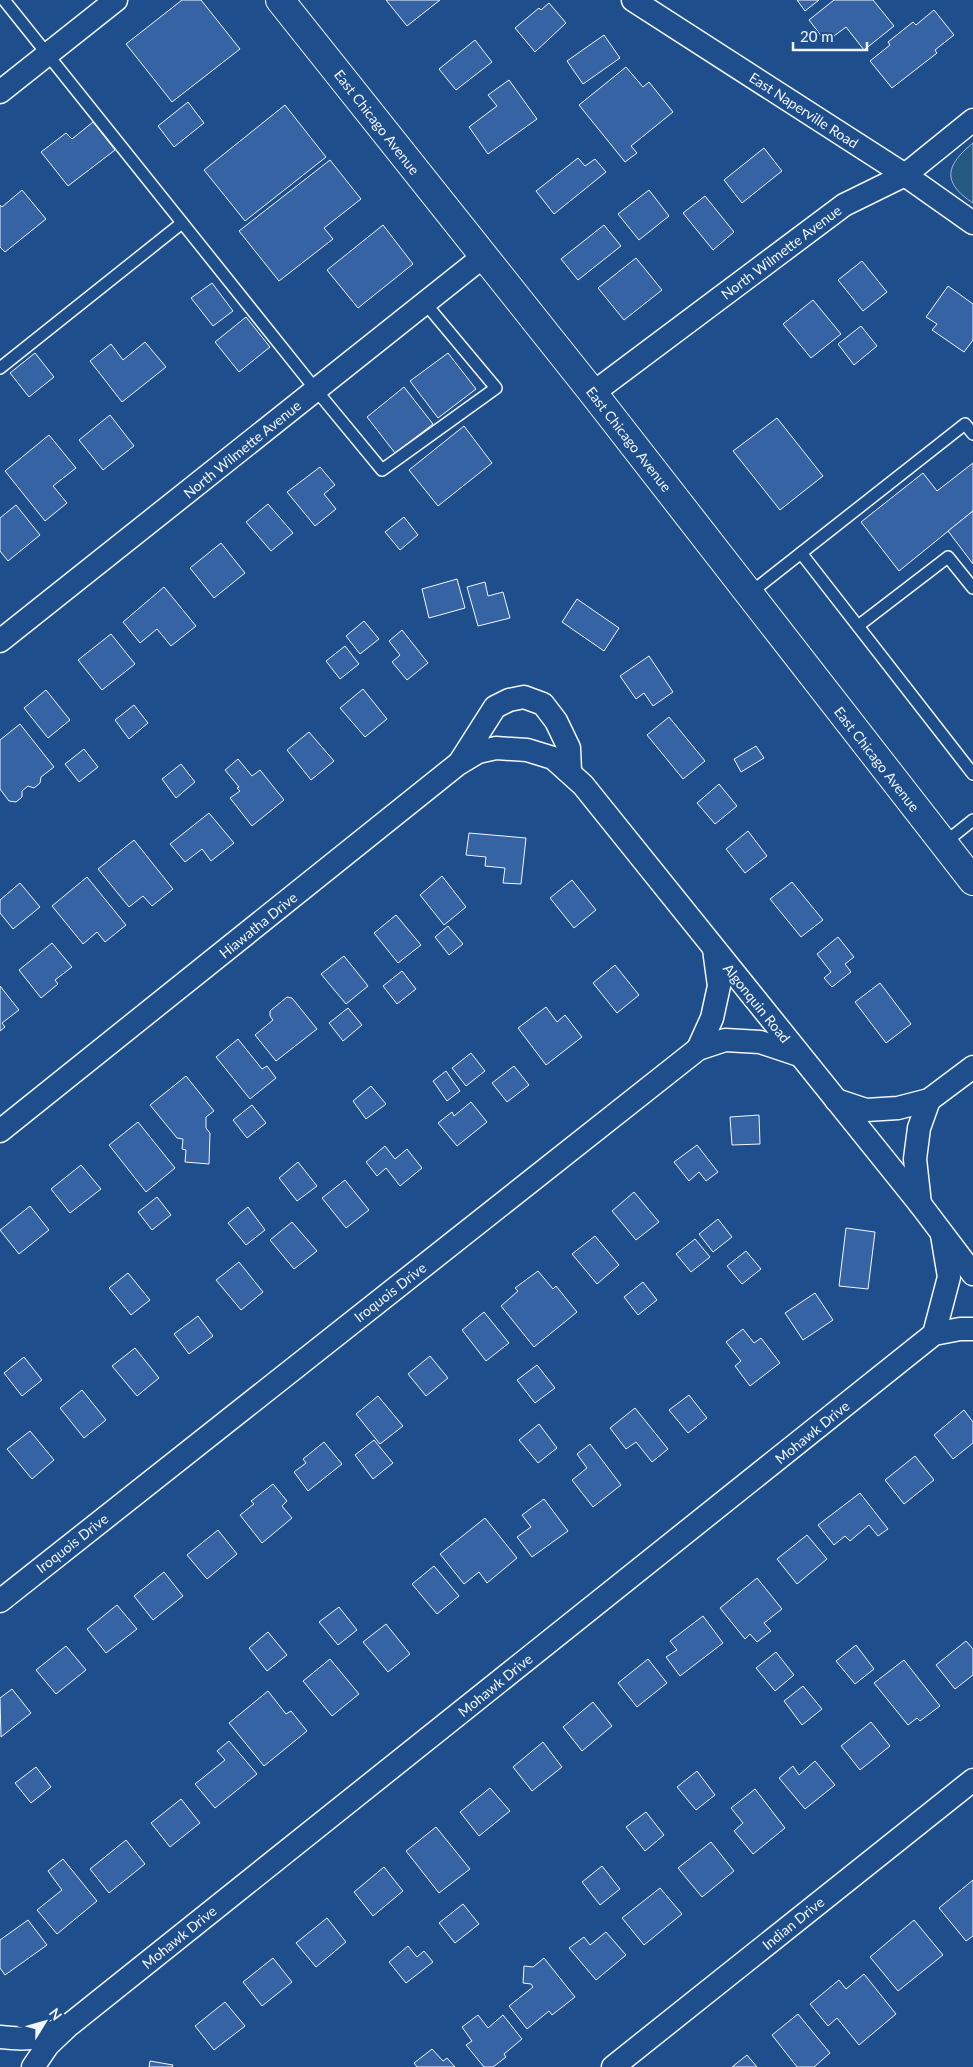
<svg xmlns="http://www.w3.org/2000/svg" width="973" height="2067" viewBox="0 0 973 2067" font-family="Lato,sans-serif">
	<style>
		.green { fill: #245a82; stroke: #a8bbd7 }
		.building { fill: #3563a3; stroke: #f2f6ff }
		.lines { fill: none; stroke-linecap: round; stroke-linejoin: round }
		.service-casing { stroke: #f2f6ff; stroke-width: 14 }
		.minor-casing { stroke: #f2f6ff; stroke-width: 25 }
		.secondary-casing { stroke: #f2f6ff; stroke-width: 30 }
		.service { stroke: #1f4e8c; stroke-width: 11 }
		.minor { stroke: #1f4e8c; stroke-width: 22 }
		.secondary { stroke: #1f4e8c; stroke-width: 28 }
		.labels { text-anchor: middle; dominant-baseline: central; stroke-width: 4; stroke-linejoin: round; paint-order: stroke }
		.street-label { font-size: 14px; fill: #f2f6ff; stroke: #1f4e8c }
	</style>
	<rect width="100%" height="100%" fill="#1f4e8c"/>
	<path class="green" d="M 973,143 L 973,203 C 941,182 946,165 973,143 Z"/>
	<g class="building">
		<polygon points="182,0 201,0 240,49 172,102 126,44"/>
		<polygon points="386,0 440,0 407,26"/>
		<polygon points="797,0 819,0 805,11"/>
		<polygon points="834,0 873,0 894,26 864,50 846,27 826,42 809,20"/>
		<polygon points="549,3 566,23 535,52 515,28 539,8 541,10"/>
		<polygon points="934,10 954,35 935,50 937,53 892,88 870,61 890,45 888,42 913,22 916,25"/>
		<polygon points="604,35 620,58 583,84 567,61"/>
		<polygon points="475,40 492,62 456,90 439,69"/>
		<polygon points="626,67 643,87 649,82 673,112 631,146 637,153 625,162 579,105"/>
		<polygon points="509,80 537,119 488,154 469,127 497,106 488,95"/>
		<polygon points="188,102 204,123 174,147 158,126"/>
		<polygon points="285,105 326,157 245,221 204,170"/>
		<polygon points="93,122 115,150 68,186 41,152 66,133 72,139"/>
		<polygon points="764,148 782,171 742,203 724,180"/>
		<polygon points="578,158 585,166 595,159 606,172 554,214 536,191"/>
		<polygon points="330,160 361,199 324,228 333,239 279,281 239,231"/>
		<polygon points="22,190 46,219 5,252 0,247 0,205 2,207"/>
		<polygon points="649,190 669,216 639,240 618,214"/>
		<polygon points="705,196 734,232 713,250 683,213"/>
		<polygon points="383,225 413,264 358,308 327,270"/>
		<polygon points="604,225 621,246 578,280 561,259"/>
		<polygon points="636,258 662,290 624,320 598,288"/>
		<polygon points="862,261 887,292 863,311 838,280"/>
		<polygon points="212,283 233,311 213,326 191,298"/>
		<polygon points="948,286 973,304 973,340 964,352 932,330 937,324 926,317"/>
		<polygon points="813,300 841,334 811,358 783,324"/>
		<polygon points="246,317 270,347 239,372 215,342"/>
		<polygon points="861,326 877,346 854,365 838,344"/>
		<polygon points="145,342 166,367 122,402 90,361 111,344 123,360"/>
		<polygon points="35,353 54,377 29,397 10,373"/>
		<polygon points="448,353 476,389 438,418 410,381"/>
		<polygon points="404,387 433,424 395,453 367,417"/>
		<polygon points="110,415 134,446 103,470 79,440"/>
		<polygon points="777,418 823,476 780,510 733,451"/>
		<polygon points="464,426 492,463 438,506 409,470"/>
		<polygon points="49,435 76,468 53,486 67,503 45,521 5,471"/>
		<polygon points="973,463 973,511 899,571 861,522 923,473 937,491"/>
		<polygon points="320,467 335,485 324,494 336,509 315,526 287,492"/>
		<polygon points="268,504 293,533 271,551 246,522"/>
		<polygon points="16,505 40,535 8,561 0,551 0,518"/>
		<polygon points="973,511 973,564 948,531"/>
		<polygon points="404,517 418,535 400,550 385,532"/>
		<polygon points="221,543 245,573 214,598 190,568"/>
		<polygon points="457,579 465,608 429,618 422,589"/>
		<polygon points="485,582 488,596 503,592 510,618 478,626 467,587"/>
		<polygon points="164,587 196,626 171,646 157,629 140,643 123,622"/>
		<polygon points="577,599 619,628 604,651 562,622"/>
		<polygon points="364,621 379,639 360,654 346,636"/>
		<polygon points="402,630 428,663 407,680 392,662 400,655 389,641"/>
		<polygon points="111,634 135,664 102,690 78,660"/>
		<polygon points="345,646 359,664 340,679 326,661"/>
		<polygon points="649,656 673,692 653,706 644,693 636,699 620,676"/>
		<polygon points="363,689 387,719 365,737 340,708"/>
		<polygon points="46,690 70,720 48,738 24,708"/>
		<polygon points="134,705 148,723 129,739 115,720"/>
		<polygon points="669,717 705,761 683,779 647,735"/>
		<polygon points="20,724 54,767 41,777 40,783 34,788 28,786 22,791 22,797 16,802 9,801 0,789 0,740"/>
		<polygon points="309,732 334,761 311,780 287,750"/>
		<polygon points="756,746 764,758 741,772 734,759"/>
		<polygon points="84,749 98,767 79,782 65,764"/>
		<polygon points="238,759 252,776 260,770 284,800 252,826 230,798 240,791 237,788 239,787 225,770"/>
		<polygon points="181,764 195,782 176,798 162,779"/>
		<polygon points="719,784 737,806 715,824 697,803"/>
		<polygon points="209,813 234,843 211,861 202,849 185,862 170,844"/>
		<polygon points="748,831 767,856 745,873 726,849"/>
		<polygon points="469,833 526,838 521,884 503,883 505,868 485,866 486,857 466,855"/>
		<polygon points="134,840 173,889 152,906 143,896 129,907 98,869"/>
		<polygon points="442,876 466,907 444,925 420,895"/>
		<polygon points="87,877 126,925 105,942 97,932 83,944 52,906"/>
		<polygon points="572,880 596,910 574,928 550,898"/>
		<polygon points="792,882 823,920 801,937 770,899"/>
		<polygon points="20,883 40,907 13,929 0,913 0,900"/>
		<polygon points="396,915 421,945 398,963 374,933"/>
		<polygon points="448,926 463,944 449,955 435,937"/>
		<polygon points="838,937 854,957 845,964 851,972 832,987 824,978 831,972 817,954"/>
		<polygon points="52,943 72,967 55,980 58,984 41,998 19,970"/>
		<polygon points="344,956 368,986 346,1004 321,974"/>
		<polygon points="615,965 639,995 617,1013 593,983"/>
		<polygon points="402,971 416,989 397,1004 383,986"/>
		<polygon points="880,983 911,1024 886,1043 855,1002"/>
		<polygon points="0,986 19,1010 2,1023 5,1027 0,1031"/>
		<polygon points="287,997 292,998 317,1029 276,1061 255,1035 273,1020 270,1016 270,1011"/>
		<polygon points="546,1007 557,1022 565,1015 582,1037 546,1065 518,1028"/>
		<polygon points="348,1008 362,1025 343,1041 329,1023"/>
		<polygon points="238,1039 262,1069 267,1066 276,1078 250,1099 216,1057"/>
		<polygon points="471,1053 485,1071 466,1086 452,1068"/>
		<polygon points="514,1066 529,1085 507,1102 492,1083"/>
		<polygon points="446,1071 460,1091 447,1101 433,1081"/>
		<polygon points="186,1076 214,1111 206,1117 206,1128 210,1133 209,1164 185,1162 186,1150 182,1149 183,1139 177,1138 150,1105"/>
		<polygon points="371,1086 386,1104 366,1119 353,1101"/>
		<polygon points="471,1102 487,1122 457,1146 438,1123 452,1112 454,1116"/>
		<polygon points="252,1105 266,1123 247,1138 233,1120"/>
		<polygon points="759,1115 760,1144 732,1145 730,1117"/>
		<polygon points="138,1122 175,1168 146,1192 109,1145"/>
		<polygon points="697,1145 718,1172 706,1181 699,1172 689,1181 674,1162"/>
		<polygon points="385,1146 395,1159 407,1149 422,1168 400,1186 386,1168 377,1176 366,1162"/>
		<polygon points="298,1162 317,1186 297,1201 279,1178"/>
		<polygon points="81,1165 101,1189 70,1213 51,1189"/>
		<polygon points="345,1180 369,1210 346,1228 322,1198"/>
		<polygon points="634,1192 659,1222 636,1240 612,1211"/>
		<polygon points="157,1197 171,1215 152,1230 138,1212"/>
		<polygon points="30,1206 49,1230 19,1254 0,1230"/>
		<polygon points="248,1207 265,1230 246,1245 228,1223"/>
		<polygon points="718,1219 732,1237 713,1252 699,1234"/>
		<polygon points="292,1222 317,1251 294,1269 270,1240"/>
		<polygon points="846,1228 875,1232 868,1289 839,1286"/>
		<polygon points="595,1236 619,1265 597,1284 572,1254"/>
		<polygon points="695,1239 710,1257 691,1272 676,1254"/>
		<polygon points="746,1251 761,1269 742,1284 727,1266"/>
		<polygon points="239,1262 263,1292 241,1310 216,1280"/>
		<polygon points="538,1271 553,1289 556,1286 577,1312 534,1347 501,1306 518,1291 515,1288"/>
		<polygon points="128,1273 150,1300 131,1315 109,1288"/>
		<polygon points="643,1282 657,1300 638,1315 624,1297"/>
		<polygon points="815,1293 833,1320 803,1340 785,1313"/>
		<polygon points="484,1312 509,1343 486,1361 462,1330"/>
		<polygon points="198,1316 213,1336 189,1354 174,1334"/>
		<polygon points="743,1329 754,1343 761,1338 780,1363 750,1386 735,1366 741,1361 726,1342"/>
		<polygon points="135,1348 159,1378 137,1396 112,1366"/>
		<polygon points="430,1356 448,1378 426,1396 408,1374"/>
		<polygon points="24,1357 42,1380 22,1396 4,1373"/>
		<polygon points="537,1365 555,1388 535,1403 517,1380"/>
		<polygon points="82,1390 106,1420 84,1438 60,1408"/>
		<polygon points="689,1395 707,1418 688,1433 669,1410"/>
		<polygon points="378,1396 403,1426 380,1444 356,1414"/>
		<polygon points="635,1408 668,1449 652,1462 636,1442 626,1449 610,1428"/>
		<polygon points="964,1410 973,1422 973,1443 953,1459 934,1435"/>
		<polygon points="539,1424 557,1448 538,1463 519,1440"/>
		<polygon points="30,1431 54,1460 32,1479 7,1449"/>
		<polygon points="374,1440 393,1463 373,1479 355,1455"/>
		<polygon points="324,1442 342,1464 308,1491 294,1472 306,1463 303,1459"/>
		<polygon points="590,1444 621,1485 593,1507 572,1480 587,1468 577,1454"/>
		<polygon points="915,1456 934,1480 904,1504 885,1480"/>
		<polygon points="273,1484 287,1501 282,1506 292,1518 262,1543 240,1515 254,1504 251,1501"/>
		<polygon points="860,1493 888,1529 878,1536 869,1525 850,1541 845,1536 834,1545 818,1525"/>
		<polygon points="544,1499 568,1531 532,1557 517,1537 531,1527 522,1515"/>
		<polygon points="485,1518 517,1558 487,1583 479,1572 464,1584 440,1554"/>
		<polygon points="218,1530 237,1554 207,1579 187,1555"/>
		<polygon points="807,1535 827,1559 797,1584 777,1559"/>
		<polygon points="434,1566 459,1596 437,1614 412,1584"/>
		<polygon points="164,1572 183,1596 153,1620 134,1596"/>
		<polygon points="757,1578 782,1609 764,1623 771,1631 757,1642 750,1634 745,1639 720,1608"/>
		<polygon points="117,1605 137,1629 106,1653 87,1629"/>
		<polygon points="339,1607 357,1630 338,1645 319,1622"/>
		<polygon points="703,1616 723,1643 680,1676 666,1657 677,1650 670,1641"/>
		<polygon points="386,1624 410,1654 388,1672 363,1642"/>
		<polygon points="268,1632 287,1655 267,1671 249,1648"/>
		<polygon points="966,1641 973,1649 973,1675 955,1689 936,1665"/>
		<polygon points="856,1645 874,1669 855,1684 836,1661"/>
		<polygon points="66,1646 86,1670 56,1694 36,1670"/>
		<polygon points="776,1652 794,1675 775,1691 756,1668"/>
		<polygon points="330,1659 359,1694 332,1716 303,1681"/>
		<polygon points="648,1659 667,1683 637,1707 618,1683"/>
		<polygon points="904,1660 940,1706 920,1721 917,1718 908,1725 874,1683"/>
		<polygon points="803,1686 822,1709 802,1725 784,1701"/>
		<polygon points="12,1689 31,1713 1,1737 0,1698"/>
		<polygon points="268,1691 286,1714 291,1711 307,1731 264,1766 229,1723"/>
		<polygon points="593,1702 612,1726 582,1751 563,1727"/>
		<polygon points="871,1722 890,1746 860,1770 841,1746"/>
		<polygon points="229,1741 257,1774 215,1808 195,1784 225,1760 217,1751"/>
		<polygon points="543,1742 562,1767 532,1791 513,1767"/>
		<polygon points="815,1761 835,1785 805,1809 779,1778 793,1766 799,1775"/>
		<polygon points="36,1767 51,1787 31,1803 15,1783"/>
		<polygon points="697,1771 715,1795 696,1810 677,1787"/>
		<polygon points="490,1788 510,1811 479,1836 460,1812"/>
		<polygon points="755,1789 785,1828 753,1854 734,1831 743,1823 731,1808"/>
		<polygon points="181,1799 200,1823 170,1847 151,1823"/>
		<polygon points="646,1812 664,1835 645,1851 626,1827"/>
		<polygon points="436,1827 470,1869 439,1893 406,1851"/>
		<polygon points="126,1840 145,1864 109,1893 90,1869"/>
		<polygon points="711,1842 734,1871 702,1897 678,1868"/>
		<polygon points="63,1859 97,1901 57,1934 37,1910 62,1890 48,1871"/>
		<polygon points="602,1866 620,1889 600,1905 582,1882"/>
		<polygon points="384,1867 403,1891 373,1916 354,1892"/>
		<polygon points="973,1880 973,1936 966,1941 939,1908"/>
		<polygon points="660,1888 682,1914 644,1945 622,1918"/>
		<polygon points="463,1904 479,1924 455,1943 439,1923"/>
		<polygon points="327,1918 346,1942 316,1967 296,1943"/>
		<polygon points="28,1920 47,1945 5,1975 0,1968 0,1940"/>
		<polygon points="914,1920 943,1955 898,1991 870,1957"/>
		<polygon points="606,1932 626,1955 596,1980 569,1948 584,1937 590,1945"/>
		<polygon points="408,1946 417,1957 424,1951 433,1962 406,1983 389,1962"/>
		<polygon points="273,1958 292,1982 262,2006 243,1982"/>
		<polygon points="544,1958 575,1997 552,2015 549,2011 527,2029 509,2006 533,1987 531,1984 523,1983 524,1966 533,1967"/>
		<polygon points="864,1974 896,2014 859,2045 837,2018 828,2026 810,2004 839,1980 846,1989"/>
		<polygon points="225,2002 245,2026 214,2050 195,2026"/>
		<polygon points="798,2014 830,2053 814,2067 797,2067 772,2035"/>
		<polygon points="478,2015 488,2028 503,2015 522,2039 504,2054 506,2057 493,2067 484,2067 466,2045 472,2041 462,2027"/>
		<polygon points="432,2049 443,2061 447,2058 455,2067 417,2067 414,2063"/>
		<polygon points="747,2055 757,2067 732,2067"/>
		<polygon points="150,2061 173,2065 172,2067 149,2067"/>
	</g>
	<g class="lines">
		<defs>
			<g id="service">
				<polyline points="4,0 316,390 382,470 496,388 425,303"/>
				<polyline points="0,368 182,223"/>
				<polyline points="801,553 973,774"/>
				<polyline points="749,594 965,424 973,434"/>
				<polyline points="858,626 948,557 973,588"/>
				<polyline points="943,844 973,820"/>
			</g>
			<g id="minor">
				<polyline points="633,0 905,175 973,223"/>
				<polyline points="0,92 116,0"/>
				<polyline points="593,393 844,205 905,175 973,120"/>
				<polyline points="0,641 484,256"/>
				<polyline points="460,762 495,707 509,700 524,697 543,704 556,721 569,748 570,771"/>
				<polyline points="698,1049 712,1018 719,986 714,949"/>
				<polyline points="836,1100 866,1110 898,1108 929,1100 973,1067"/>
				<polyline points="0,1131 458,764 478,752 496,748 527,750 553,758 583,785 920,1204 973,1274"/>
				<polyline points="920,1204 915,1159 919,1128 929,1100"/>
				<polyline points="934,1334 949,1277 942,1235"/>
				<polyline points="0,1601 698,1049 725,1040 760,1042 799,1055"/>
				<path d="M 0,2037 C 26,2040 39,2039 63,2028"/>
				<polyline points="33,2067 48,2045 68,2026 934,1334 960,1329 973,1329"/>
				<polyline points="613,2067 973,1780"/>
			</g>
			<polyline id="secondary" points="280,0 593,393 973,881"/>
		</defs>
		<use href="#service" class="service-casing"/>
		<use href="#minor" class="minor-casing"/>
		<use href="#secondary" class="secondary-casing"/>
		<use href="#service" class="service"/>
		<use href="#minor" class="minor"/>
		<use href="#secondary" class="secondary"/>
	</g>
	<g class="labels">
		<g class="street-label">
			<text transform="translate(804 110) rotate(33)">East Naperville Road</text>
			<text transform="translate(377 122) rotate(52)">East Chicago Avenue</text>
			<text transform="translate(781 252) rotate(-37)">North Wilmette Avenue</text>
			<text transform="translate(629 439) rotate(52)">East Chicago Avenue</text>
			<text transform="translate(242 449) rotate(-39)">North Wilmette Avenue</text>
			<text transform="translate(877 759) rotate(52)">East Chicago Avenue</text>
			<text transform="translate(258 925) rotate(-39)">Hiawatha Drive</text>
			<text transform="translate(757 1003) rotate(51)">Algonquin Road</text>
			<text transform="translate(390 1292) rotate(-38)">Iroquois Drive</text>
			<text transform="translate(812 1432) rotate(-39)">Mohawk Drive</text>
			<text transform="translate(72 1543) rotate(-38)">Iroquois Drive</text>
			<text transform="translate(495 1685) rotate(-39)">Mohawk Drive</text>
			<text transform="translate(793 1923) rotate(-39)">Indian Drive</text>
			<text transform="translate(179 1937) rotate(-39)">Mohawk Drive</text>
		</g>
	</g>
	<g transform="translate(45 2022) rotate(53)" stroke="#1f4e8c" stroke-width="4" paint-order="stroke">
	<path d="M0-4L9 19L0 12L-9 19Z" fill="#f2f6ff"/>
	<text y="-8" font-size="14" font-weight="bold" text-anchor="middle" fill="#f2f6ff">N</text>
	</g>
	<path d="M793 42v8h74v-8" fill="none" stroke="#f2f6ff" stroke-width="2.5"/>
	<text x="800" y="42" font-size="15" fill="#f2f6ff" stroke="#1f4e8c" stroke-width="4" paint-order="stroke">20 m</text>
</svg>
